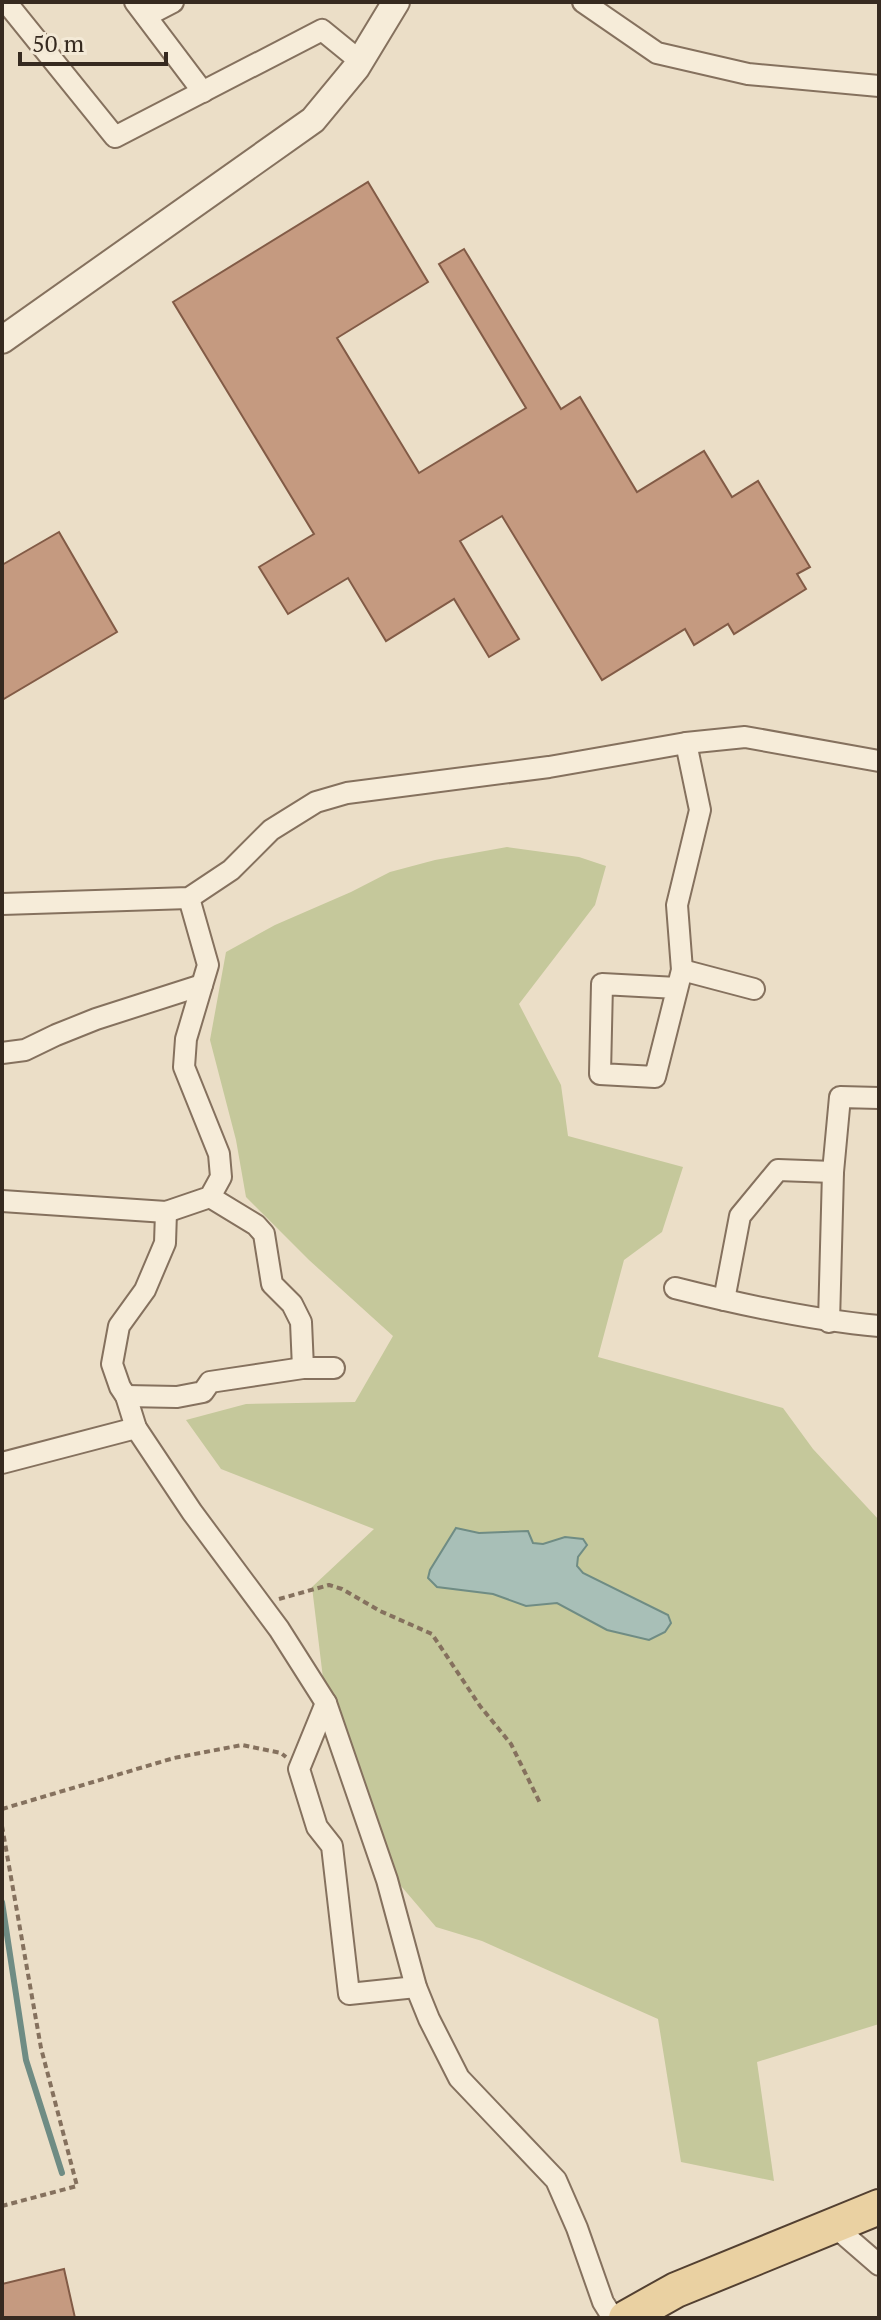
<svg xmlns="http://www.w3.org/2000/svg" width="881" height="2320" viewBox="0 0 881 2320" font-family="'PT Serif',serif">
	<style>
		.green { fill: #c5c89b }
		.water { fill: #a8bfb7; stroke: #6f8c84; stroke-width: 2 }
		.lines { fill: none; stroke-linecap: round; stroke-linejoin: round }
		.stream { stroke: #6f8c84; stroke-width: 6 }
		.building { fill: #c59a80; stroke: #825b46; stroke-width: 2 }
		.minor-casing { stroke: #85715e; stroke-width: 24 }
		.tertiary-casing { stroke: #85715e; stroke-width: 30 }
		.primary-casing { stroke: #534031; stroke-width: 38 }
		.path { stroke: #85715e; stroke-width: 4; stroke-dasharray: 6 4; stroke-linecap: butt }
		.minor { stroke: #f6ecd9; stroke-width: 20 }
		.tertiary { stroke: #f6ecd9; stroke-width: 26 }
		.primary { stroke: #ead1a2; stroke-width: 34 }
	</style>
	<rect width="100%" height="100%" fill="#ebdec7"/>
	<polygon class="green" points="507,847 579,857 606,866 595,905 519,1004 561,1085 568,1136 683,1167 662,1232 624,1260 598,1357 783,1408 813,1449 879,1520 879,2024 757,2062 774,2181 681,2162 658,2019 482,1941 436,1927 378,1859 326,1703 312,1587 374,1529 221,1469 186,1420 246,1404 355,1402 393,1336 309,1260 246,1197 236,1140 210,1040 226,952 275,925 351,892 390,872 435,860"/>
	<polygon class="water" points="456,1528 479,1533 528,1531 533,1543 543,1544 565,1537 583,1539 587,1545 578,1557 577,1566 583,1573 668,1615 671,1623 665,1632 649,1640 607,1630 557,1603 526,1606 493,1594 437,1587 428,1578 430,1570"/>
	<g class="lines">
		<polyline class="stream" points="2,1902 26,2060 62,2173"/>
	</g>
	<g class="building">
		<polygon points="368,182 428,282 337,338 419,473 526,408 439,264 464,249 561,409 580,397 637,492 704,451 732,497 758,481 810,567 797,574 806,589 734,634 728,624 694,645 685,629 602,680 502,516 460,541 519,639 489,657 454,599 386,641 348,578 288,614 259,567 314,534 173,302"/>
		<polygon points="59,532 117,632 2,700 2,565"/>
		<polygon points="64,2269 75,2318 2,2318 2,2284"/>
	</g>
	<g class="lines">
		<defs>
			<g id="minor">
				<polyline points="6,2 115,137 322,30 360,61"/>
				<polyline points="135,2 203,92"/>
				<polyline points="583,2 657,53 748,74 879,86"/>
				<polyline points="146,16 173,2"/>
				<polyline points="2,904 189,898 231,870 271,830 316,802 347,793 549,767 686,743 745,737 879,761"/>
				<polyline points="682,970 754,989"/>
				<polyline points="677,988 602,984 600,1074 655,1077 682,970 677,905 700,810 686,743"/>
				<polyline points="2,1053 25,1050 56,1035 96,1019 202,985"/>
				<polyline points="210,1197 256,1225 264,1234 272,1284 292,1304 301,1322 303,1368"/>
				<polyline points="2,1201 166,1212 210,1197 221,1177 219,1154 184,1067 186,1039 208,965 189,898"/>
				<polyline points="166,1212 165,1243 145,1290 119,1326 112,1364 120,1387 126,1396 136,1428 192,1512 279,1629 326,1703 387,1880 416,1987 429,2019 459,2078 556,2180 577,2228 603,2302 613,2318"/>
				<path d="M 675,1288 C 742,1305 810,1320 879,1326"/>
				<polyline points="724,1300 740,1216 778,1170 833,1172"/>
				<polyline points="829,1322 833,1172 840,1097 879,1098"/>
				<polyline points="126,1396 177,1397 203,1392 210,1382 303,1368 334,1368"/>
				<polyline points="2,1463 136,1428"/>
				<polyline points="326,1703 299,1769 317,1827 332,1846 349,1994 416,1987"/>
				<polyline points="834,2226 879,2265"/>
			</g>
			<polyline id="tertiary" points="2,340 313,120 356,68 396,2"/>
			<polyline id="primary" points="626,2318 676,2290 879,2207"/>
		</defs>
		<use href="#minor" class="minor-casing"/>
		<use href="#tertiary" class="tertiary-casing"/>
		<use href="#primary" class="primary-casing"/>
		<g class="path">
			<polyline points="279,1599 329,1585 342,1589 380,1611 432,1634 480,1706 511,1744 541,1805"/>
			<polyline points="2,1809 174,1758 242,1745 281,1753 286,1757"/>
			<polyline points="2,1826 41,2048 77,2186 2,2206"/>
		</g>
		<use href="#minor" class="minor"/>
		<use href="#tertiary" class="tertiary"/>
		<use href="#primary" class="primary"/>
	</g>
	<rect width="881" height="2320" fill="none" stroke="#362a20" stroke-width="8"/>
	<path d="M20 52v12h146v-12" fill="none" stroke="#362a20" stroke-width="4"/>
	<text x="32" y="52" font-size="24" fill="#362a20" stroke="#f3e9d6" stroke-width="6" paint-order="stroke">50 m</text>
</svg>
